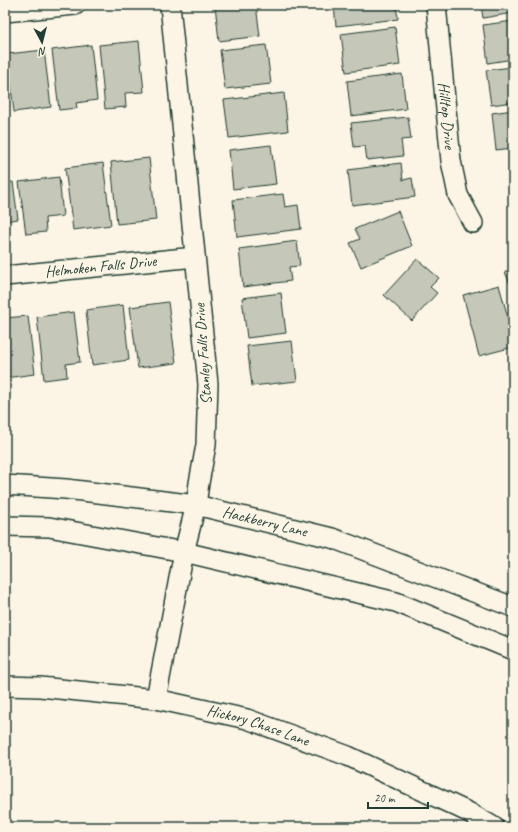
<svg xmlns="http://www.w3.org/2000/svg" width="518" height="832" viewBox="0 0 518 832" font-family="Caveat,sans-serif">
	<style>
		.building { fill: #c5c7b9; stroke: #1f3d34 }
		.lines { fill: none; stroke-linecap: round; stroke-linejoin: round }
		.minor-casing { stroke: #1f3d34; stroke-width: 22 }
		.minor { stroke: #fcf5e5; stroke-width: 19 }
		.labels { text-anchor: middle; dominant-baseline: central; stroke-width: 4; stroke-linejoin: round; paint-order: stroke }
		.street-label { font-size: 16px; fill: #1f3d34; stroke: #fcf5e5 }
	</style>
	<rect width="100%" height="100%" fill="#fcf5e5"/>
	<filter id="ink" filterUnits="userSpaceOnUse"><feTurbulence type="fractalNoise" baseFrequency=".025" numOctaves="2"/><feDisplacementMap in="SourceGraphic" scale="8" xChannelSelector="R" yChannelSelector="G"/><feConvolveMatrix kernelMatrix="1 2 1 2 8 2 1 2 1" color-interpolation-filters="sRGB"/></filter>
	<g filter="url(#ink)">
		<g class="building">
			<polygon points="215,5 256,5 260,36 219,41"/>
			<polygon points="334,5 396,5 398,19 336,26"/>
			<polygon points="481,5 513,5 513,13 483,18"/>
			<polygon points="513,21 513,59 488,63 483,25"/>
			<polygon points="395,27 400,65 346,72 341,34"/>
			<polygon points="139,41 144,92 125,93 126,107 105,109 99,45"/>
			<polygon points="91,45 97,100 76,103 77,108 59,110 52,50"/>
			<polygon points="266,45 271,84 225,89 220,50"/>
			<polygon points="44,50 51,107 14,112 7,54"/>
			<polygon points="513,67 513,102 491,105 486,70"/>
			<polygon points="402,74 406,109 351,116 347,81"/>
			<polygon points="284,93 288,131 229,138 224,100"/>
			<polygon points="513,110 513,148 496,150 492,113"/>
			<polygon points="408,117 411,139 401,140 403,156 367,160 365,146 354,147 351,123"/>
			<polygon points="271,145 276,184 233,189 229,150"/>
			<polygon points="149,158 156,220 117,224 111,162"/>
			<polygon points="103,163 111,225 73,230 65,168"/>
			<polygon points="401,163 403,180 412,178 415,197 352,205 348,170"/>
			<polygon points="59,177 63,216 45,218 46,232 26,234 19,182"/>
			<polygon points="13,182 18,219 5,221 5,183"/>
			<polygon points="283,194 285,207 298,205 301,229 237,237 233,200"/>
			<polygon points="398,211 412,246 361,267 350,243 360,239 355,229"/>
			<polygon points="297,241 300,266 289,267 291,281 243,287 239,249"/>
			<polygon points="417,259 439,278 430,287 437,293 412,321 384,295"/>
			<polygon points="513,269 513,291 505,272"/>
			<polygon points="499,285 513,336 513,347 479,356 463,295"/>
			<polygon points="281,293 286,333 247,338 242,298"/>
			<polygon points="168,302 176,363 138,368 130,307"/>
			<polygon points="123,305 129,360 92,365 86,310"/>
			<polygon points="74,312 80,362 66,364 67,377 44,380 37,317"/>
			<polygon points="28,316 35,374 5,378 5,318"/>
			<polygon points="292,341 297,381 252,386 247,346"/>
		</g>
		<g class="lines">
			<defs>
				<g id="minor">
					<path id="s1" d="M 436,5 L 451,161 L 458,195 L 473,223"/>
					<polyline points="5,12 75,5"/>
					<path id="s2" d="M 5,276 L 195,257"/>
					<path id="s3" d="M 5,485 L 66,489 L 196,505 L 332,538 L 513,607"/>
					<polyline points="5,526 49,527 184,552 396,602 513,650"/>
					<path id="s4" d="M 5,686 L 40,687 L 156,699 L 247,719 L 348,756 L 468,812 L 494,827"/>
					<polyline points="156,699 184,552 196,505 199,483 206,445 208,384 170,5"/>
				</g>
			</defs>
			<use href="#minor" class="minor-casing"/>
			<use href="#minor" class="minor"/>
		</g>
	</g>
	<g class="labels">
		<g class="street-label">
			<text stroke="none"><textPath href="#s1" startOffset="111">Hilltop Drive</textPath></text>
			<text stroke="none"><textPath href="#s2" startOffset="96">Helmoken Falls Drive</textPath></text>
			<text transform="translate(203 354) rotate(-94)">Stanley Falls Drive</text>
			<text stroke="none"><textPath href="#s3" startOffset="263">Hackberry Lane</textPath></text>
			<text stroke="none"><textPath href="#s4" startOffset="257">Hickory Chase Lane</textPath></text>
		</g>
	</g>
	<rect width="518" height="832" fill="none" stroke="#fcf5e5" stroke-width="20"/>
	<rect x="10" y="10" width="498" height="812" fill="none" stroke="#1f3d34" stroke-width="1.5" filter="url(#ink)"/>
	<g transform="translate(42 42) rotate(173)" stroke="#fcf5e5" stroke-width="3" paint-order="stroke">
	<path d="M0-3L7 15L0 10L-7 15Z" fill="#1f3d34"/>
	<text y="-6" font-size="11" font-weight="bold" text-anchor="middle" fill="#1f3d34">N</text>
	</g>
	<path d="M368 802v6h60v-6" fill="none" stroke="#1f3d34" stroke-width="2"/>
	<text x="374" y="802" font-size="12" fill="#1f3d34" stroke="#fcf5e5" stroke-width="3" paint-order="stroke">20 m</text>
</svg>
